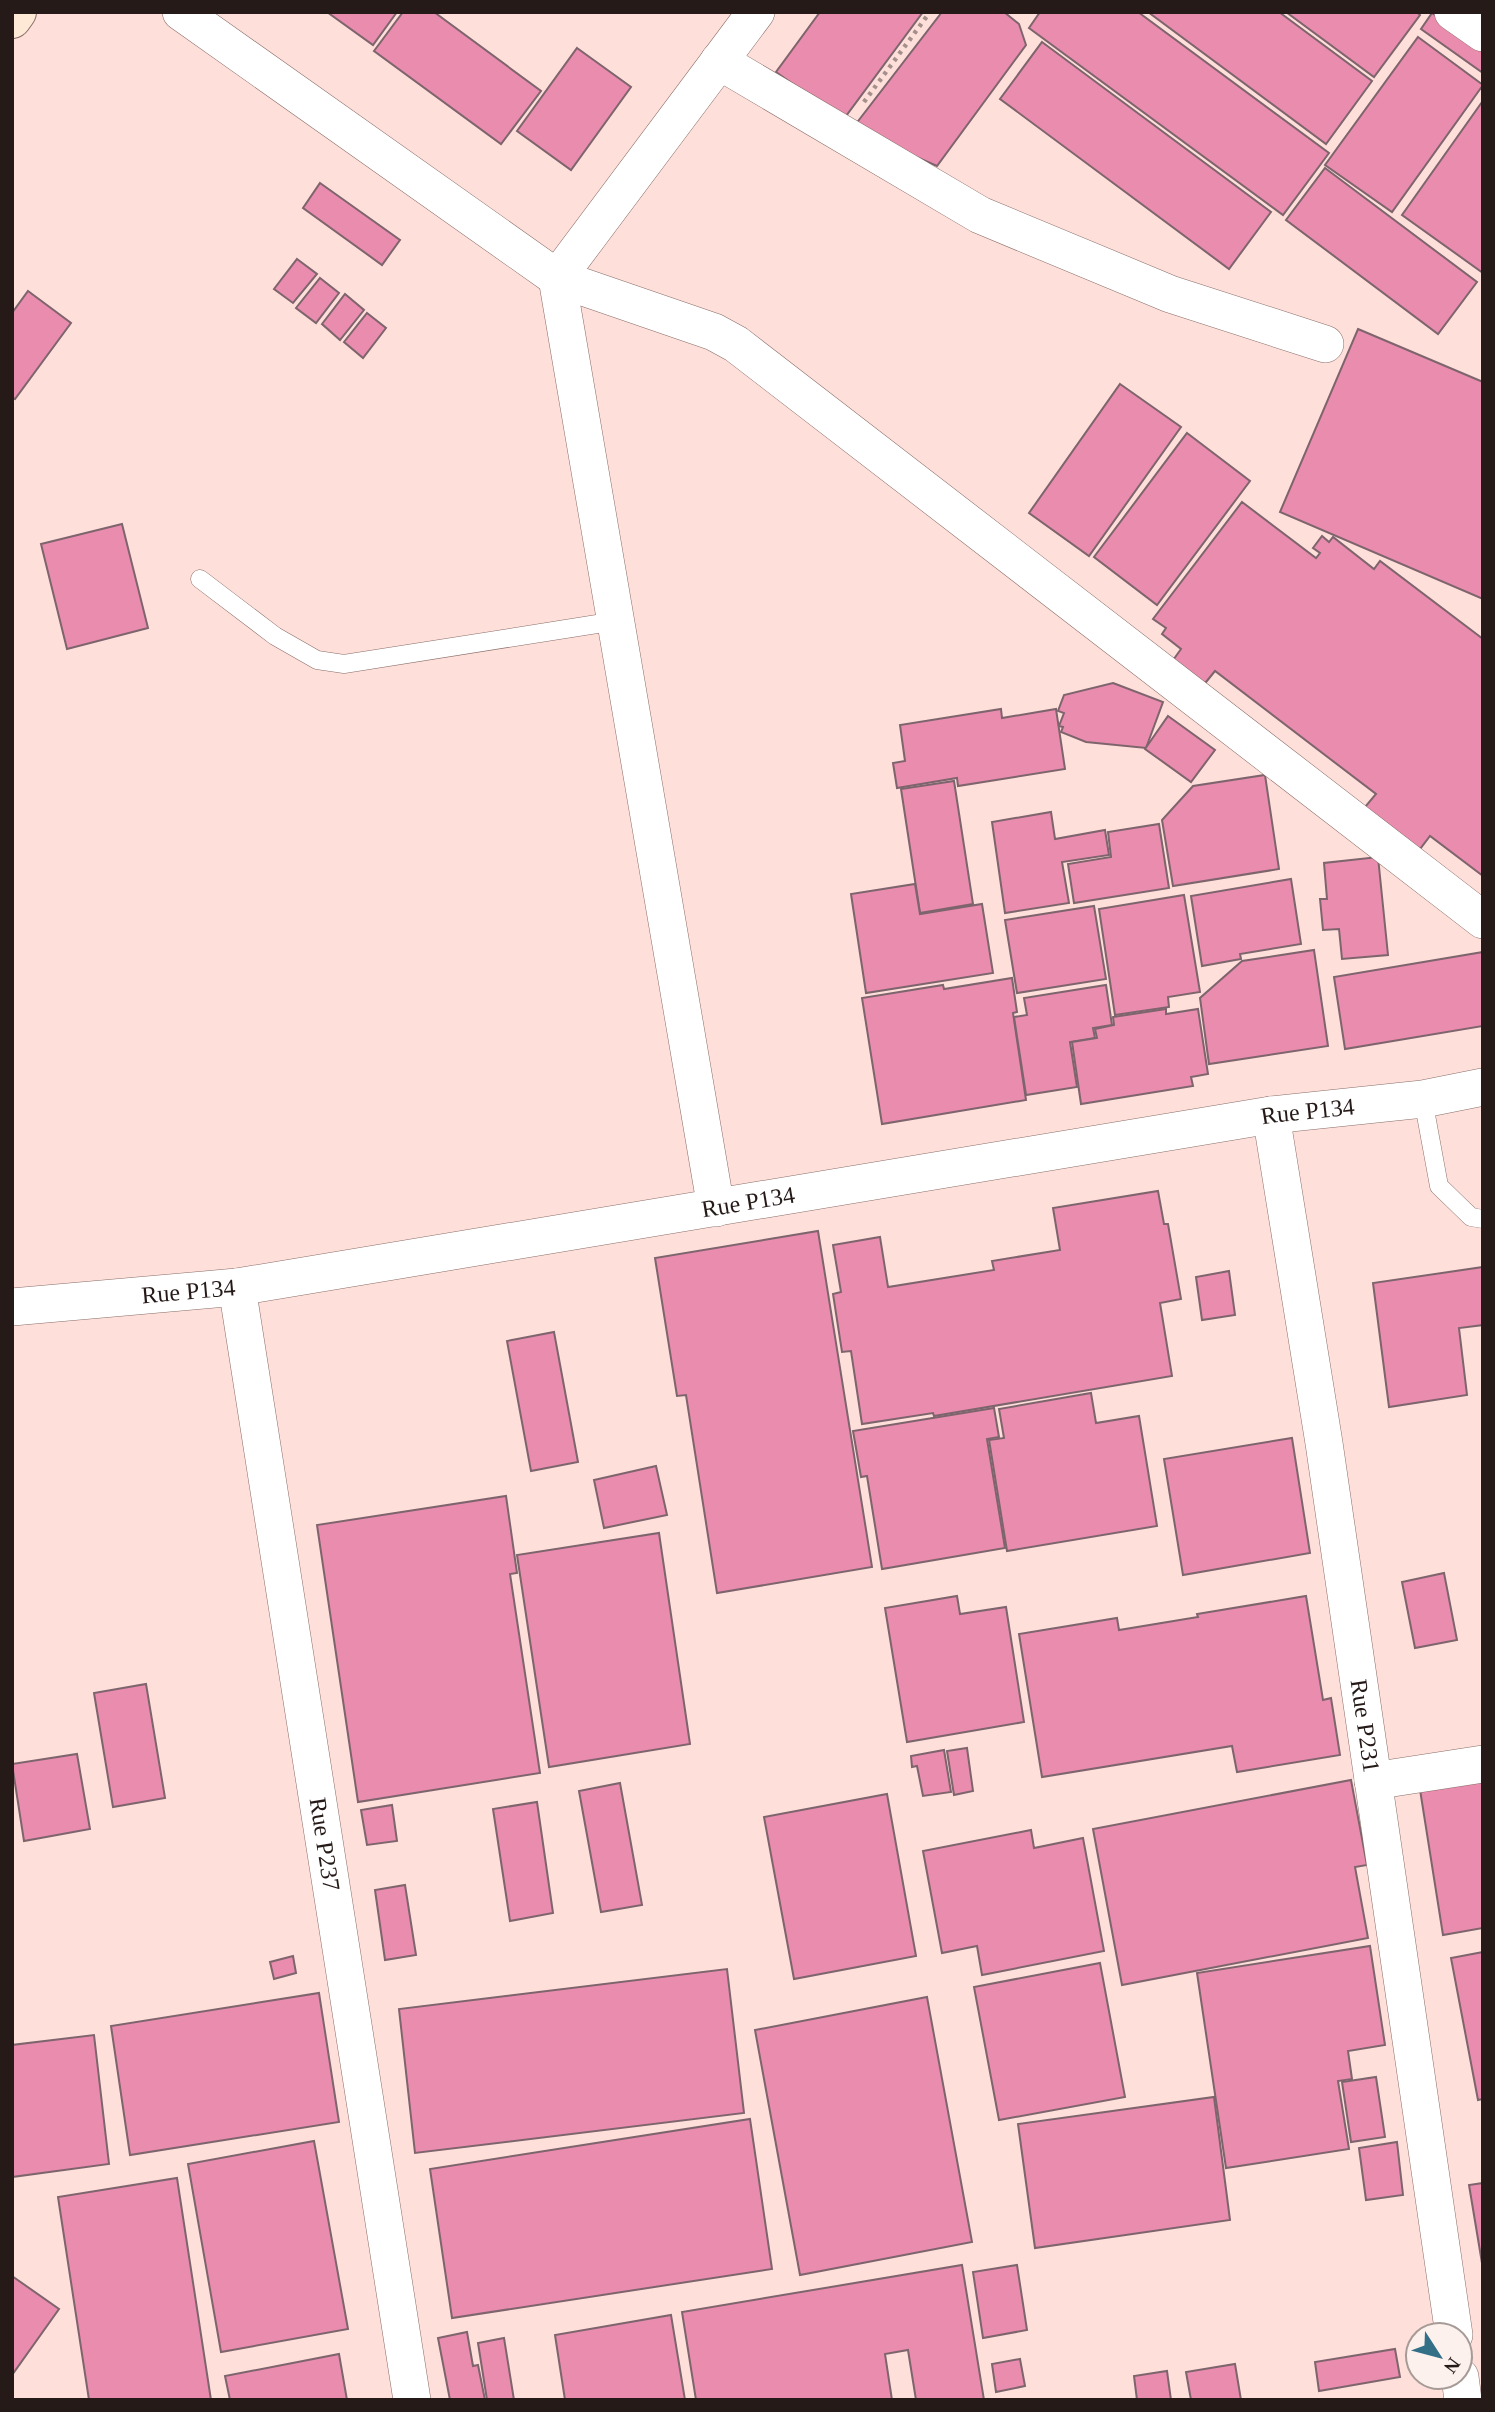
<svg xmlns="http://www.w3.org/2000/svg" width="1495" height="2412" viewBox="0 0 1495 2412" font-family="Georgia,serif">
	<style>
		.building { fill: #e98cae; stroke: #7e646d; stroke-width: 2 }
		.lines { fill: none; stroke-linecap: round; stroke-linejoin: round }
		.lane-casing { stroke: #896e69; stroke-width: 19 }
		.street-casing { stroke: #896e69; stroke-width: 38 }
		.secondary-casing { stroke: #896e69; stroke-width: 40 }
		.path { stroke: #a6908b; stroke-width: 4.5; stroke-dasharray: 3.5 5; stroke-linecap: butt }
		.lane { stroke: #fff; stroke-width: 18 }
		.street { stroke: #fff; stroke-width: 37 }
		.secondary { stroke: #fee9d6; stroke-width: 38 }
		.labels { text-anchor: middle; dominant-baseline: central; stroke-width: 5; stroke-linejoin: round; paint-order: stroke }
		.street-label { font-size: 24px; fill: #251a18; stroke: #fdf1ee }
	</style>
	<rect width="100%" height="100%" fill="#fedfd9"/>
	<g class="building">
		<polygon points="327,12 397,12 373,45"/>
		<polygon points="403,12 434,12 541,91 501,144 374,51"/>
		<polygon points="820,12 923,12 843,120 776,72"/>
		<polygon points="942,12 1004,12 1019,24 1026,45 937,166 852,129"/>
		<polygon points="1040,12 1138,12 1329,153 1283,215 1029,28"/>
		<polygon points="1148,12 1279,12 1372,81 1326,144"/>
		<polygon points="1286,12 1417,12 1420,15 1374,77"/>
		<polygon points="1432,13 1483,50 1483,73 1421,29"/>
		<polygon points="1418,37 1483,85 1392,212 1325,165"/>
		<polygon points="1042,42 1271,212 1229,269 1000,99"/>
		<polygon points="577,48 631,87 571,170 517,131"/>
		<polygon points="1482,102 1483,103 1483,273 1402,215"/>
		<polygon points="1325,168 1477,282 1438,334 1286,220"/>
		<polygon points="320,183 400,240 382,265 303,208"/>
		<polygon points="297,259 317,274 293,303 274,289"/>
		<polygon points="320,278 339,293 316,323 296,308"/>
		<polygon points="28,291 71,323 15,399 12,398 12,313"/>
		<polygon points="345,294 364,310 340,340 322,324"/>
		<polygon points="367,313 386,328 363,358 344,342"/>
		<polygon points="1358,329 1483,382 1483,599 1280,512"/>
		<polygon points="1120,384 1181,427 1089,556 1029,513"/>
		<polygon points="1187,433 1250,481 1157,605 1094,557"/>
		<polygon points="1242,502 1316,558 1320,553 1313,548 1322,536 1329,542 1333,537 1374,569 1380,561 1483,639 1483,876 1430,836 1420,849 1365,807 1376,794 1215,671 1202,687 1171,663 1181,649 1162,634 1166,628 1153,619"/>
		<polygon points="122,524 148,628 67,649 41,544"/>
		<polygon points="1113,683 1163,702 1146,748 1086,742 1061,732 1063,727 1059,726 1064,713 1058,711 1064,695"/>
		<polygon points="1001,709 1002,718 1056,709 1065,769 958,786 957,778 897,788 893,763 905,761 900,725"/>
		<polygon points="1168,716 1215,750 1191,782 1145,749"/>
		<polygon points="1265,775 1279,869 1173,886 1162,820 1193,786"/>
		<polygon points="954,781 973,904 920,913 901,789"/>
		<polygon points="1051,812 1055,839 1105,830 1109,855 1062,862 1069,903 1005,913 992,822"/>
		<polygon points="1159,824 1169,888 1074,903 1068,864 1111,857 1108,832"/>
		<polygon points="1378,857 1388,955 1342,959 1339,929 1323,930 1320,899 1327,899 1324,863"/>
		<polygon points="1291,879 1301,944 1240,954 1241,959 1202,966 1191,896"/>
		<polygon points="915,884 920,914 982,904 993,973 866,993 851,894"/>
		<polygon points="1184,895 1200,992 1168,997 1169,1007 1115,1015 1099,909"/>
		<polygon points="1094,906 1106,979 1017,993 1005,920"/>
		<polygon points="1314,950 1328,1046 1209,1064 1200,998 1242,961"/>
		<polygon points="1483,952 1483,1026 1345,1049 1334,977"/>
		<polygon points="1012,978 1017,1012 1013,1013 1026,1100 882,1124 862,998 943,985 944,989"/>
		<polygon points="1106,985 1112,1025 1093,1028 1095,1038 1070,1042 1077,1087 1026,1095 1014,1017 1027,1015 1024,998"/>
		<polygon points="1166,1009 1166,1014 1198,1009 1208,1074 1191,1077 1193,1086 1081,1104 1072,1042 1097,1038 1095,1029 1114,1025 1113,1017"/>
		<polygon points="1158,1191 1164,1224 1168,1224 1181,1299 1160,1303 1172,1376 934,1416 933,1413 862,1424 851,1351 842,1352 833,1294 841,1292 833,1245 880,1237 888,1287 994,1270 992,1261 1060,1250 1053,1208"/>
		<polygon points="818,1231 872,1567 717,1593 686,1395 677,1396 655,1258"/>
		<polygon points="1483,1267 1483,1325 1459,1328 1467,1395 1389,1407 1373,1283"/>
		<polygon points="1229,1271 1235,1315 1202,1320 1196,1277"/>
		<polygon points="554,1332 578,1462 531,1471 507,1341"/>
		<polygon points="1091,1393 1096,1423 1139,1416 1157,1526 1007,1551 989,1440 1004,1438 999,1409"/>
		<polygon points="994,1408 999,1437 987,1439 1005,1548 882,1569 867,1476 861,1477 853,1431"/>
		<polygon points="1292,1438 1310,1553 1183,1575 1164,1459"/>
		<polygon points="656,1466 667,1515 604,1528 594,1480"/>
		<polygon points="506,1496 517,1573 510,1574 540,1773 358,1802 317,1525"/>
		<polygon points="659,1533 690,1744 549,1767 517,1555"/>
		<polygon points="1444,1573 1457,1640 1415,1648 1402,1582"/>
		<polygon points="957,1596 960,1614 1006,1607 1024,1722 907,1742 885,1608"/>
		<polygon points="1306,1596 1323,1700 1331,1698 1340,1755 1237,1772 1232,1746 1042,1777 1019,1634 1117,1618 1119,1630 1198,1617 1197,1614"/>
		<polygon points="146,1684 165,1798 113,1807 94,1693"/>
		<polygon points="967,1748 973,1791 954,1795 947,1751"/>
		<polygon points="944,1750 951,1792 923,1796 917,1766 912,1767 911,1756"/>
		<polygon points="77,1754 90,1829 24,1841 12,1764"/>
		<polygon points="1483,1767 1483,1928 1443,1935 1418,1777"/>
		<polygon points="1351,1780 1367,1865 1355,1867 1368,1938 1122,1985 1093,1829"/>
		<polygon points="620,1783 642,1905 601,1912 579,1791"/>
		<polygon points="887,1794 916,1956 794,1979 764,1817"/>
		<polygon points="537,1802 553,1913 510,1921 493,1809"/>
		<polygon points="392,1805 397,1841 367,1845 361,1810"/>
		<polygon points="1031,1830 1034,1848 1083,1838 1104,1951 982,1975 977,1946 942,1953 923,1851"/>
		<polygon points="405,1885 416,1955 385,1960 375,1890"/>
		<polygon points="1370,1946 1385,2045 1348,2051 1352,2079 1338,2081 1349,2149 1226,2168 1197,1973"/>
		<polygon points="1483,1952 1483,2099 1478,2100 1451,1958"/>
		<polygon points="293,1956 296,1973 274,1979 270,1962"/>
		<polygon points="1100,1963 1125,2097 999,2120 974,1987"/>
		<polygon points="727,1969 744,2113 415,2153 399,2009"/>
		<polygon points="319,1993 339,2122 130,2155 111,2026"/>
		<polygon points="927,1997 972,2242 800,2275 755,2030"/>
		<polygon points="94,2035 109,2164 12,2177 12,2045"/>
		<polygon points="1376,2077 1385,2137 1351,2142 1342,2082"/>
		<polygon points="1214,2097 1230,2220 1035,2248 1018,2124"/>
		<polygon points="750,2119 772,2269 452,2318 430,2169"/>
		<polygon points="314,2141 348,2329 221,2352 188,2164"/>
		<polygon points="1397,2142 1403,2195 1366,2200 1359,2148"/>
		<polygon points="177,2178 211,2400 89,2400 58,2197"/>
		<polygon points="1483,2183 1483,2269 1469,2185"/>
		<polygon points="962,2265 984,2400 916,2400 908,2350 885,2354 892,2400 696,2400 682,2312"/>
		<polygon points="1017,2265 1027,2330 983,2338 973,2272"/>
		<polygon points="12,2276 59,2309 12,2375"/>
		<polygon points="671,2315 685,2400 565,2400 555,2335"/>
		<polygon points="467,2332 473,2366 478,2365 485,2400 450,2400 438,2338"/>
		<polygon points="504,2338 514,2400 487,2400 478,2343"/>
		<polygon points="1395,2349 1400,2377 1319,2391 1315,2362"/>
		<polygon points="339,2354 347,2400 230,2400 225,2376"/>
		<polygon points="1020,2359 1025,2386 996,2392 992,2364"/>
		<polygon points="1235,2364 1241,2400 1191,2400 1186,2372"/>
		<polygon points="1167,2371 1171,2400 1137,2400 1134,2376"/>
	</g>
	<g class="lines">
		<defs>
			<g id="lane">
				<polyline points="200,579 275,636 317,660 344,664 616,621"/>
				<polyline points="1423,1099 1439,1186 1471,1217 1483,1219"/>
			</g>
			<g id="street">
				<polyline points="181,12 557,278 714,332 736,344 1483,920"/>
				<polyline points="1453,12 1483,33"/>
				<polyline points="719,61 980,215 1170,294 1325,344"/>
				<path id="s1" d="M 1271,1115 L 1324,1443 L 1454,2335"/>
				<polyline points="716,1208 557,278 756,12"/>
				<path id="s2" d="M 237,1287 L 412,2400"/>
				<path id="s3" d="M 12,1307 L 237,1287 L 1271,1115 L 1423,1099 L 1483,1087"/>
				<polyline points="1373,1781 1483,1764"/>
				<polyline points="1460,2377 1463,2400"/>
			</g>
			<polyline id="secondary" points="12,19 17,12"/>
		</defs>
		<use href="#lane" class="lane-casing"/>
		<use href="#street" class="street-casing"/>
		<use href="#secondary" class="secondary-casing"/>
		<polyline class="path" points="864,102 930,12"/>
		<use href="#lane" class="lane"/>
		<use href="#street" class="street"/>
		<use href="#secondary" class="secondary"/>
	</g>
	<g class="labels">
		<g class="street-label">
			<text stroke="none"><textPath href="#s3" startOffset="1311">Rue P134</textPath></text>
			<text stroke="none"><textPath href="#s3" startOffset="744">Rue P134</textPath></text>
			<text stroke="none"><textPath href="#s3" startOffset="177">Rue P134</textPath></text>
			<text stroke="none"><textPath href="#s1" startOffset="618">Rue P231</textPath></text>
			<text stroke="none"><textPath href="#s2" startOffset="564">Rue P237</textPath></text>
		</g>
	</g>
	<rect width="1495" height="2412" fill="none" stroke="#251a18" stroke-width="28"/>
	<g transform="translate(1439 2356) rotate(126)"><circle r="33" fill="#fdf1ee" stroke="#a79b98" stroke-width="2"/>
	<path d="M0-5L12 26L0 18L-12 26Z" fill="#336f87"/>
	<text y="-10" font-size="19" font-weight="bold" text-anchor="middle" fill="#251a18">N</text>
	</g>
</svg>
